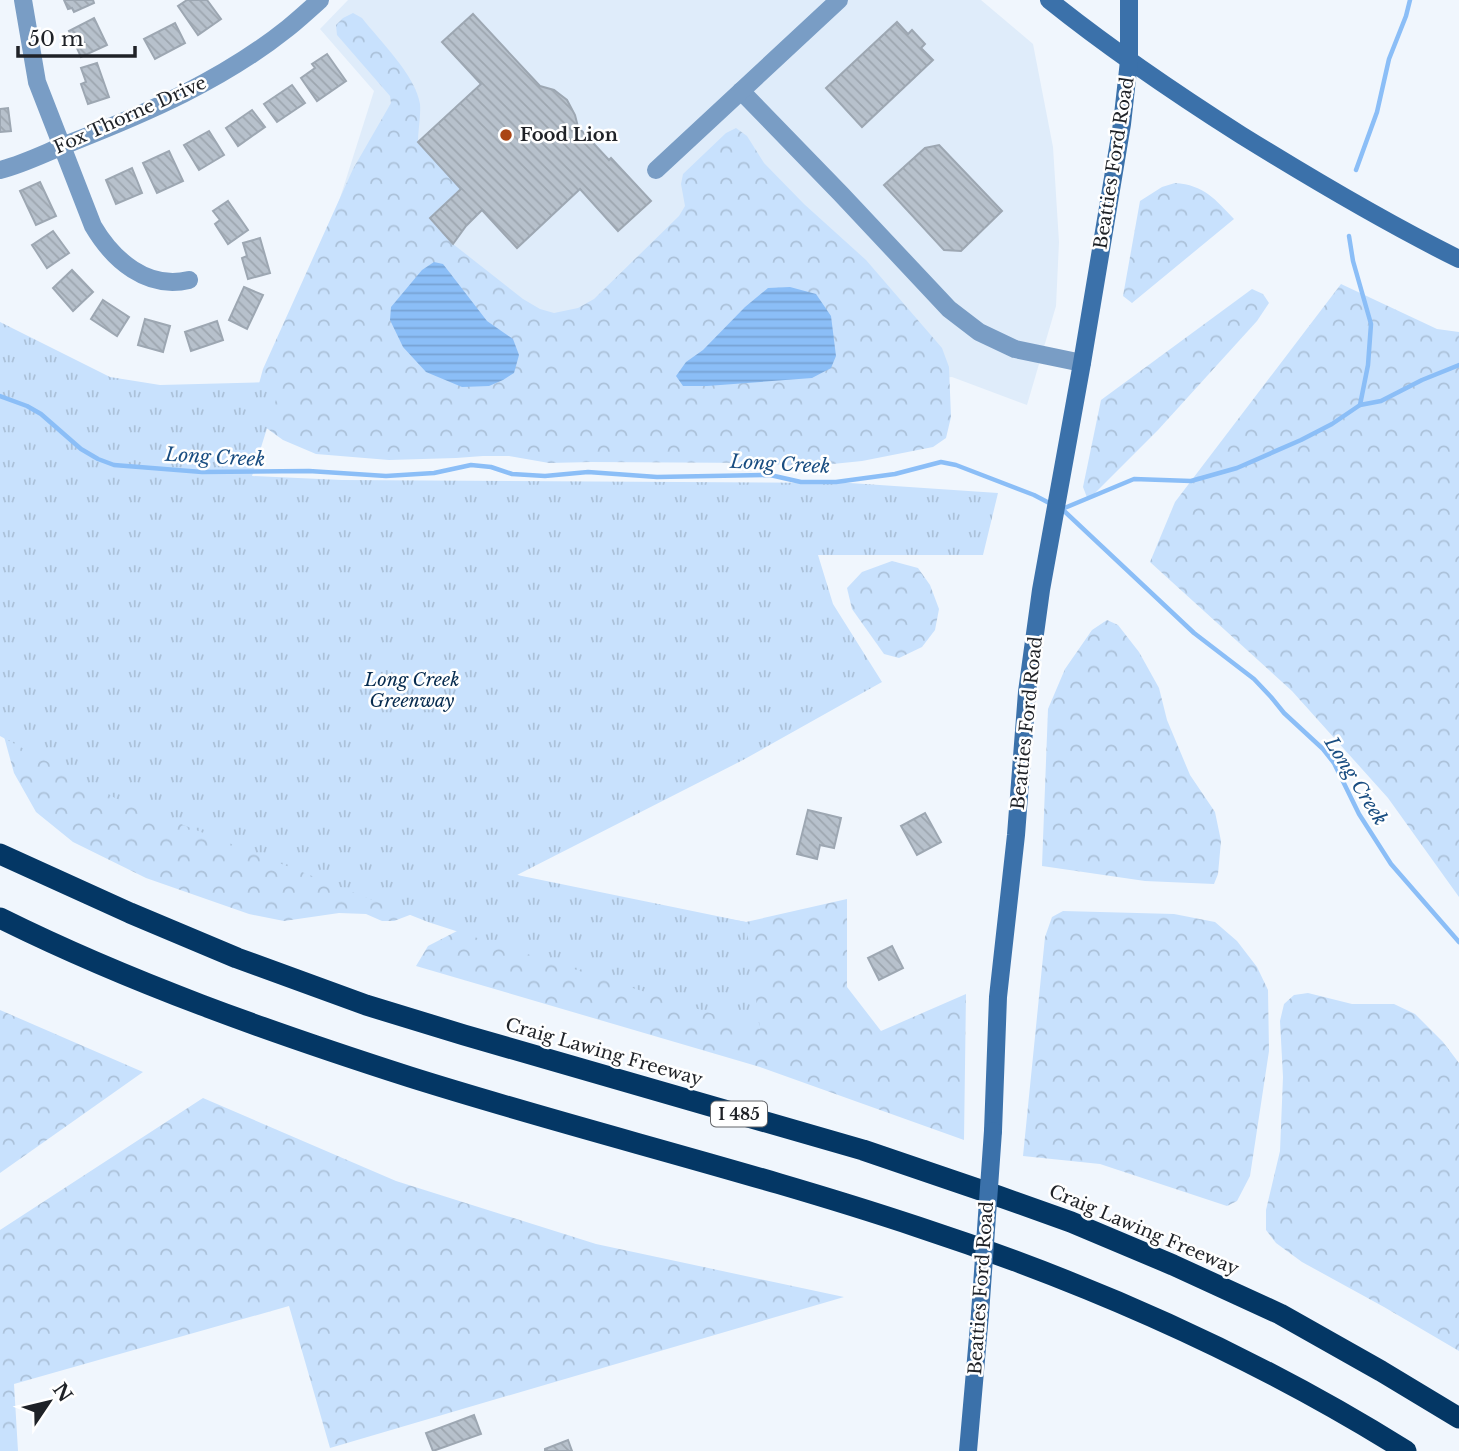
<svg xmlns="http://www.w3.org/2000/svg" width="1459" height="1451" viewBox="0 0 1459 1451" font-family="'Libre Baskerville',serif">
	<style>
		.built { fill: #dfecfa }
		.forest { fill: url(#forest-crowns) }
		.park { fill: url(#park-tufts) }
		.water { fill: url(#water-rules) }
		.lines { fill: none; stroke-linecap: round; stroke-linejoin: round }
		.stream { stroke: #8bbef7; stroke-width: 4.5 }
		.building { fill: url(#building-back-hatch); stroke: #9da7b2; stroke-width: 2 }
		.street { stroke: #799dc5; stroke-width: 18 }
		.secondary { stroke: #3b71aa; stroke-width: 18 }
		.highway { stroke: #043765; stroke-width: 21 }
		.secondary-bridge { stroke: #3b71aa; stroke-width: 18 }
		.poi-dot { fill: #a94415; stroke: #fff; stroke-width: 2.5 }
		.labels { text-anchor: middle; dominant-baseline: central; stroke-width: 5; stroke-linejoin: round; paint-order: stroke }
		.shield { fill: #fff; stroke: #626468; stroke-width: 2 }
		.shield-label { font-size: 16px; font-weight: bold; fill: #1f2227 }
		.street-label { font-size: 18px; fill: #1f2227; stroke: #fff }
		.poi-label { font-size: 18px; font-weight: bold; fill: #1f2227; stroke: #fff; text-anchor: start }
		.park-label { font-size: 18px; font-style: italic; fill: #062b4f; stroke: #fff }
		.water-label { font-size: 19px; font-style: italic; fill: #194d81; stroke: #fff }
	</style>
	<defs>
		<pattern id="forest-crowns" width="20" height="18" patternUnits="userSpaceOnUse" patternTransform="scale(1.75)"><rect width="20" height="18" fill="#c8e1fd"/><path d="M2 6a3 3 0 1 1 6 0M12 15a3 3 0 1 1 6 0" fill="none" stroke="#abc1d9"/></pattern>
		<pattern id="park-tufts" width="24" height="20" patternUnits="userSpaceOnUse" patternTransform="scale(1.75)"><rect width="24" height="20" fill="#c8e1fd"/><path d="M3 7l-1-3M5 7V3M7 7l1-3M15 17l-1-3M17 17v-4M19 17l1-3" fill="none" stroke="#abc1d9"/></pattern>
		<pattern id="water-rules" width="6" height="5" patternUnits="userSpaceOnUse" patternTransform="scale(1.75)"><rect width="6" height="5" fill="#8bbef7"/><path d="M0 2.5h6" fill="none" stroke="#78a3d4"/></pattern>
		<pattern id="building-back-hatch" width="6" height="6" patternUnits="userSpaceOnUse" patternTransform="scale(1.75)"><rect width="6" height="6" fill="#b7c1cc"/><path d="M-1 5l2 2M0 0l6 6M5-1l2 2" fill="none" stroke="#9da6af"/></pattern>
	</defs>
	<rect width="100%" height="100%" fill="#f0f6fd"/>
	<polygon class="built" points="348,0 981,0 1033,44 1053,147 1059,242 1056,306 1027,405 952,377 908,381 280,387 374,91 320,29"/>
	<g class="forest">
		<path d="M 353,13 L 362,18 C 380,41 416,76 420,104 C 421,115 418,131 418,142 L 461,189 L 430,218 L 453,244 L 523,299 L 540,309 L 554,313 L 578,308 L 594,299 L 679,216 L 685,206 L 681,184 L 683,174 L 726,133 L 736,128 L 747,136 L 764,163 L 804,204 L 866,260 L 942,348 L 949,367 L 951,417 L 946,438 L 933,447 L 862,461 L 803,467 L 761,463 L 591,462 L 549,463 L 509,456 L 483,456 L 456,458 L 389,460 L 316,454 L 283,440 L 258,422 L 252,409 L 263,369 L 353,169 L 391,103 L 390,96 L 337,35 L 336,25 L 343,18 Z"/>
		<path d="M 1175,183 C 1204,185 1215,199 1234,219 L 1132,303 L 1123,296 L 1140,201 L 1162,187 Z"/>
		<polygon points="1341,284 1437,329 1459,332 1459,897 1388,798 1292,691 1150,562 1175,502"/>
		<polygon points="1252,289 1263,294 1269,303 1257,321 1158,430 1088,500 1083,487 1101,400"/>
		<polygon points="892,561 918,568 930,585 939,609 935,630 922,647 899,658 884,654 852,609 847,588 862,572"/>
		<polygon points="1107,620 1118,625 1139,652 1159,688 1167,720 1190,775 1215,812 1221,841 1218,874 1214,884 1145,881 1042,866 1048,709 1065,669 1092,630"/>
		<polygon points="0,654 523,866 517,875 562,890 746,922 847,899 847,987 881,1031 966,994 964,1140 760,1067 416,966 428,946 490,914 470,892 394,921 382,921 366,914 339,913 284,921 249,914 146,878 73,842 36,812 14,773 0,722"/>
		<polygon points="1063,911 1174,914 1215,922 1237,941 1257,967 1268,990 1269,1051 1250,1176 1237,1201 1227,1206 1100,1164 1023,1156 1045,937 1052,917"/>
		<polygon points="1308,993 1352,1004 1394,1004 1415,1014 1443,1042 1459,1063 1459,1351 1384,1307 1302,1262 1276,1243 1266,1230 1266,1210 1280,1151 1283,1077 1280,1021 1284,1004 1294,995"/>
		<polygon points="0,1010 143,1072 0,1173"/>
		<polygon points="203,1098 396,1181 596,1244 844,1297 330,1448 289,1306 14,1384 18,1451 0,1451 0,1230"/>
	</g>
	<polygon class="park" points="0,322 110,377 160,385 273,382 279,390 252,476 342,480 850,483 998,493 983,555 818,555 833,604 882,682 743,760 517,875 746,922 760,1029 428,922 115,798 0,736"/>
	<g class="water">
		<polygon points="434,262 443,264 487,321 513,339 519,355 514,373 503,380 489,386 462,387 426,372 403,347 390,320 391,307 422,270"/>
		<polygon points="790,287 816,294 831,316 836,356 831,368 812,378 707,386 683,386 676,376 686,362 703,350 745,307 768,288"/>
	</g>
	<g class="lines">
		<g class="stream">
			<polyline points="1356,170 1377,112 1389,59 1406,16 1410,0"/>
			<polyline points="1349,236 1353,261 1371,324 1368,365 1360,405"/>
			<polyline points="0,396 27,406 41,414 81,449 98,459 114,465 202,472 309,471 386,476 434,473 471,465 491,467 512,474 545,476 588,472 657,477 770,475 801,482 836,482 895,474 941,462 956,465 1034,495 1053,505"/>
			<polyline points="1061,508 1194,633 1254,679 1271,697 1284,713 1323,749 1334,763 1359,814 1391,864 1459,942"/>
			<polyline points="1062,509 1134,479 1191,481 1237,468 1301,440 1332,424 1360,405 1381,401 1422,380 1459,365"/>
		</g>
	</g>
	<g class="building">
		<polygon points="64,0 93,0 94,3 74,12 72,8 68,9"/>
		<polygon points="187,0 207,0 221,19 198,35 178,6"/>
		<polygon points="473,14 540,86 554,90 567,100 575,115 578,127 609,160 611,158 651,201 618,231 580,189 517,248 482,210 466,226 453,244 430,218 461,189 418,142 481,84 442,42"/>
		<polygon points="94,18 107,45 81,57 69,31"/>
		<polygon points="897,22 908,34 912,30 925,44 921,48 933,60 862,127 826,88"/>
		<polygon points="175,23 185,43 155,59 144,39"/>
		<polygon points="327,54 346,81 317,101 301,78 315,68 312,64"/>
		<polygon points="97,63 109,97 88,104 81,84 86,82 81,68"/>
		<polygon points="292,85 305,103 277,122 264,104"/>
		<polygon points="8,108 11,131 0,132 0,109"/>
		<polygon points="252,110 265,127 238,146 226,128"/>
		<polygon points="209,131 224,155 199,170 184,145"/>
		<polygon points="939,145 1002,211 961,251 944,250 884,185 925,148"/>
		<polygon points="169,151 183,181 157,193 143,163"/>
		<polygon points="132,168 142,193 116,204 106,180"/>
		<polygon points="40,182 56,216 36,225 20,191"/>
		<polygon points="228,201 248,230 228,244 215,224 220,220 213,211"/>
		<polygon points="53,231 69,253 47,268 32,245"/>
		<polygon points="260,238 270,273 248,279 242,258 247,256 243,243"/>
		<polygon points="72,270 93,292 73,311 53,288"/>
		<polygon points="244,287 263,295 247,329 229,320"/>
		<polygon points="103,300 129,317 117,336 91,319"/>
		<polygon points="145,319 170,326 163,352 138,345"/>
		<polygon points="217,321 223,340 191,351 185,332"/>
		<polygon points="808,810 841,818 834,848 820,845 817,859 797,854"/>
		<polygon points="925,813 941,842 917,855 901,826"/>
		<polygon points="892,946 903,968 879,980 868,958"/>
		<polygon points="474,1415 481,1434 433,1451 426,1433"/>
		<polygon points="568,1440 572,1451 545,1451 545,1449"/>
	</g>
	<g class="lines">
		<g class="street">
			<path d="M 23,0 L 37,82 L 93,226 C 113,260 147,290 189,280"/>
			<polyline points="741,91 841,194 949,309 979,332 1015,349 1082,363"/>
			<path d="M 0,170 C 24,164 47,152 70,143 C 147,113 223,80 288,28 C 299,19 310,9 320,0"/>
			<polyline points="656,170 839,0"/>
		</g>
		<g class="secondary">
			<path d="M 1049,0 C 1110,49 1175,93 1241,135 C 1312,179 1384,222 1459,259"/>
			<polyline points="993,1131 998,997 1016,835 1027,692 1041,590 1082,363 1122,124 1129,61 1129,0"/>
			<polyline points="968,1451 980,1314"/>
		</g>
		<g class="highway">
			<polyline points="0,854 130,913 237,958 366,1005 464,1035 863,1150 998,1196 1071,1222 1173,1265 1280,1314 1381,1371 1459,1418"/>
			<path d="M 0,918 C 131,983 270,1032 410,1077 C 578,1130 750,1171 918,1227 C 1089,1283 1254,1356 1406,1451"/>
		</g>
		<polyline class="secondary-bridge" points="980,1314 993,1131"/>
	</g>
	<circle class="poi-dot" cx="506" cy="135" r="7"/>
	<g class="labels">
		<rect class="shield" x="711" y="1101.5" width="56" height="25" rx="5"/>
		<g class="shield-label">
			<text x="739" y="1114">I 485</text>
		</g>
		<g class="street-label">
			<text transform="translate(130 115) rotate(-24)">Fox Thorne Drive</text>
			<text transform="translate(1114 163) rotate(-81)">Beatties Ford Road</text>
			<text transform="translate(1027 723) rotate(-84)">Beatties Ford Road</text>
			<text transform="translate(604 1052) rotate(16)">Craig Lawing Freeway</text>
			<text transform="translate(1144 1230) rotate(23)">Craig Lawing Freeway</text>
			<text transform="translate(981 1288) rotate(-86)">Beatties Ford Road</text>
		</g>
		<g class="poi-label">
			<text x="520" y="135">Food Lion</text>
		</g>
		<g class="park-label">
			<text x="412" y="680">Long Creek<tspan x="412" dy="21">Greenway</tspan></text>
		</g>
		<g class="water-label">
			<text transform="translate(215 457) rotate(3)">Long Creek</text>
			<text transform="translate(780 464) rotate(3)">Long Creek</text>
			<text transform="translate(1356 781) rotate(58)">Long Creek</text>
		</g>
	</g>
	<g transform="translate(49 1402) rotate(55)" stroke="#ffffff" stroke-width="5" paint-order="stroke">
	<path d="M0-5L12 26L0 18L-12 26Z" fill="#1f2227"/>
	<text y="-10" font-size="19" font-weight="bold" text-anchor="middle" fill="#1f2227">N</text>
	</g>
	<path d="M18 46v10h117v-10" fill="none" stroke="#1f2227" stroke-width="3.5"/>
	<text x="28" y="46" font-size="21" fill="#1f2227" stroke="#ffffff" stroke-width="5" paint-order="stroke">50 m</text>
</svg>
